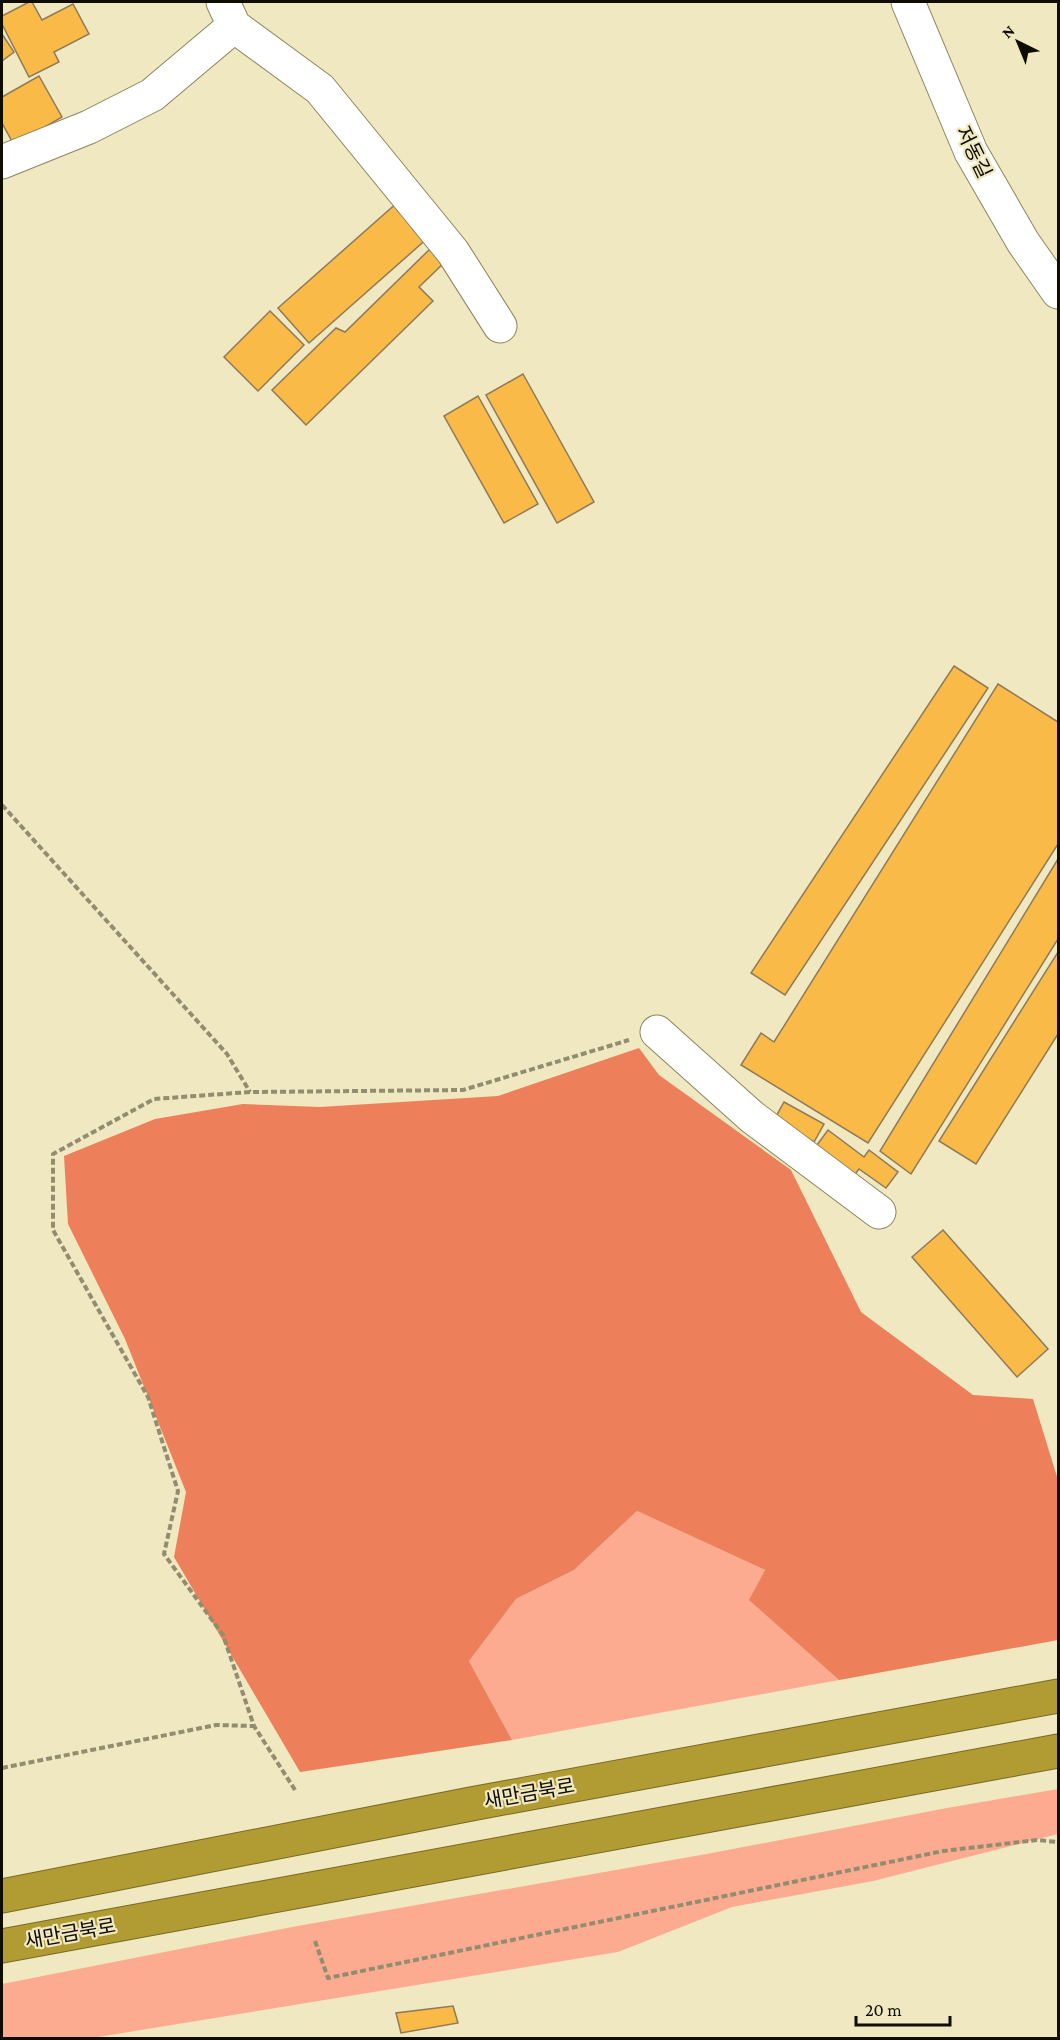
<svg xmlns="http://www.w3.org/2000/svg" width="1060" height="2040" viewBox="0 0 1060 2040" font-family="'Crimson Pro','Noto Sans KR',serif">
	<style>
		.green { fill: #fcab91 }
		.forest { fill: #ed7f5b }
		.building { fill: #faba48; stroke: #8e7959; stroke-width: 1.5 }
		.lines { fill: none; stroke-linecap: round; stroke-linejoin: round }
		.minor-casing { stroke: #8c8561; stroke-width: 35 }
		.highway-casing { stroke: #786a22; stroke-width: 35 }
		.path { stroke: #928c71; stroke-width: 4; stroke-dasharray: 6 3; stroke-linecap: butt }
		.minor { stroke: #fff; stroke-width: 33 }
		.highway { stroke: #b09c33; stroke-width: 33 }
		.labels { text-anchor: middle; dominant-baseline: central; stroke-width: 4.5; stroke-linejoin: round; paint-order: stroke }
		.street-label { font-size: 20px; fill: #0f0c02; stroke: #efe8c0 }
	</style>
	<rect width="100%" height="100%" fill="#efe8c0"/>
	<g class="green">
		<polygon points="637,1511 765,1570 750,1600 839,1680 512,1740 469,1661 516,1599 574,1570"/>
		<polygon points="1058,1789 1058,1834 873,1881 732,1907 618,1952 92,2038 2,2038 2,1984 292,1927 712,1853 947,1808"/>
	</g>
	<polygon class="forest" points="639,1048 659,1075 791,1170 861,1312 973,1395 1033,1399 1058,1480 1058,1640 839,1680 749,1600 765,1570 637,1511 574,1570 516,1599 469,1661 512,1740 300,1772 174,1557 186,1492 125,1339 68,1224 64,1156 155,1119 243,1104 320,1107 498,1096"/>
	<g class="building">
		<polygon points="29,2 32,2 42,20 73,4 89,34 54,52 59,62 29,77 2,24 2,16"/>
		<polygon points="2,34 14,52 2,61"/>
		<polygon points="39,76 62,117 14,145 2,123 2,97"/>
		<polygon points="399,201 430,236 309,343 278,308"/>
		<polygon points="432,247 446,261 419,287 433,301 306,425 272,390 336,328 345,332"/>
		<polygon points="270,311 304,345 258,391 224,357"/>
		<polygon points="523,374 594,502 557,523 486,395"/>
		<polygon points="478,396 538,504 504,523 444,416"/>
		<polygon points="954,666 988,688 785,995 751,973"/>
		<polygon points="998,684 1058,722 1058,844 868,1143 741,1065 761,1033 774,1042"/>
		<polygon points="1058,859 1058,939 911,1174 880,1151"/>
		<polygon points="1058,952 1058,1034 976,1164 939,1141"/>
		<polygon points="784,1102 824,1124 814,1142 774,1120"/>
		<polygon points="828,1130 864,1157 869,1150 898,1172 886,1188 859,1169 853,1177 814,1149"/>
		<polygon points="943,1230 1048,1349 1017,1377 912,1257"/>
		<polygon points="453,2006 458,2023 401,2033 396,2013"/>
	</g>
	<g class="lines">
		<defs>
			<g id="minor">
				<polyline points="223,2 234,26 320,89 453,252 500,326"/>
				<polyline points="908,2 971,152 1023,242 1058,292"/>
				<polyline points="2,162 89,127 152,95 234,26"/>
				<polyline points="657,1032 752,1117 879,1212"/>
			</g>
			<g id="highway">
				<polyline points="2,1896 471,1804 1058,1696"/>
				<polyline points="2,1946 1058,1751"/>
			</g>
		</defs>
		<use href="#minor" class="minor-casing"/>
		<use href="#highway" class="highway-casing"/>
		<g class="path">
			<polyline points="2,805 227,1054 250,1092"/>
			<polyline points="2,1768 216,1725 254,1726"/>
			<polyline points="295,1790 254,1726 223,1635 164,1554 178,1491 148,1397 53,1230 53,1154 154,1099 250,1092 463,1090 629,1040"/>
			<polyline points="315,1941 328,1978 943,1851 1037,1840 1058,1842"/>
		</g>
		<use href="#minor" class="minor"/>
		<use href="#highway" class="highway"/>
	</g>
	<g class="labels">
		<g class="street-label">
			<text transform="translate(974 152) rotate(64)">저동길</text>
			<text transform="translate(529 1793) rotate(-10)">새만금북로</text>
			<text transform="translate(70 1933) rotate(-10)">새만금북로</text>
		</g>
	</g>
	<rect width="1060" height="2040" fill="none" stroke="#0f0c02" stroke-width="6"/>
	<g transform="translate(1018 42) rotate(317)" stroke="#efe8c0" stroke-width="4.5" paint-order="stroke">
	<path d="M0-4.5L10 22L0 15L-10 22Z" fill="#0f0c02"/>
	<text y="-9" font-size="16" font-weight="bold" text-anchor="middle" fill="#0f0c02">N</text>
	</g>
	<path d="M856 2016v9h94v-9" fill="none" stroke="#0f0c02" stroke-width="3"/>
	<text x="865" y="2016" font-size="18" fill="#0f0c02" stroke="#efe8c0" stroke-width="4.5" paint-order="stroke">20 m</text>
</svg>
